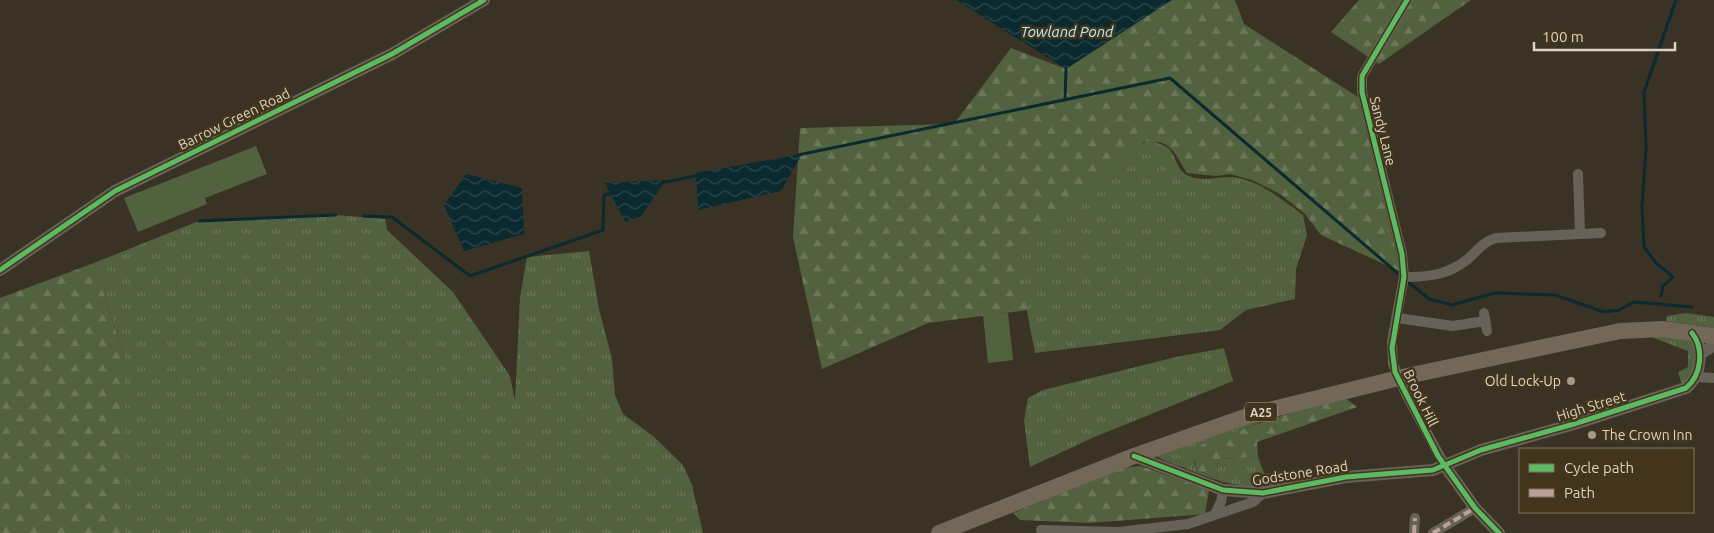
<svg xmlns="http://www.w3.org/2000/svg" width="1714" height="533" viewBox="0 0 1714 533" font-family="Ubuntu,sans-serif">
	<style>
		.grass { fill: url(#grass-tufts) }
		.forest { fill: url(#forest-firs) }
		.garden { fill: #52623f }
		.water { fill: url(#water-waves) }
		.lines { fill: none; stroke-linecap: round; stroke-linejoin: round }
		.stream { stroke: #0a2a2f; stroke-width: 3 }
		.minor { stroke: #676257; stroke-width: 10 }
		.tertiary { stroke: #676257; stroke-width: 12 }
		.primary { stroke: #73675a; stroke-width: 16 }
		.quiet { stroke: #bda197; stroke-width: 4; stroke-dasharray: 8 4; stroke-linecap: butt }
		.cycleway-casing { stroke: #42351c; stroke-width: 8 }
		.cycleway { stroke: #5cba63; stroke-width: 5 }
		.poi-dot { fill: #a39b8c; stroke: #42351c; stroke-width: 2 }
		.labels { text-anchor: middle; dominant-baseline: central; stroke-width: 5; stroke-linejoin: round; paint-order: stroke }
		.shield { fill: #42351c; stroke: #ada492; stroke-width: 1 }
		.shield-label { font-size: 12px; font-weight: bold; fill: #dbd3c4 }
		.street-label { font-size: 14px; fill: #dbd3c4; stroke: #42351c }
		.poi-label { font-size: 14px; fill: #dbd3c4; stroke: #42351c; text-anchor: end }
		.water-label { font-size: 15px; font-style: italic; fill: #b6eefc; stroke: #42351c }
	</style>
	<defs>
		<pattern id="grass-tufts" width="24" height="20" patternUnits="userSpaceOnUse" patternTransform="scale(1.25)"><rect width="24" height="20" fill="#52623f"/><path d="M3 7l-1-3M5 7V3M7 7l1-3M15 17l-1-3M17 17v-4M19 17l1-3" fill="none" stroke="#6a7859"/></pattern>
		<pattern id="forest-firs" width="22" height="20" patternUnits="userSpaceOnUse" patternTransform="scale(1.25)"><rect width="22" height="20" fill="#52623f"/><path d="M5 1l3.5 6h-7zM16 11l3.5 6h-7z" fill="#6a7859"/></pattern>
		<pattern id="water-waves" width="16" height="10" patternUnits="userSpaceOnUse" patternTransform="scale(1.25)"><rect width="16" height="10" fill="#0a2a2f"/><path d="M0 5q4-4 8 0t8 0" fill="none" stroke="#2d484c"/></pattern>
	</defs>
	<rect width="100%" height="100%" fill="#3a3224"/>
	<g class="grass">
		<path d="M 1151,140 C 1156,143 1165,145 1169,149 C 1177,157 1176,171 1189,176 C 1203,182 1216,177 1231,177 C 1257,178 1282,200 1303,215 L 1307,235 L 1296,269 L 1295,299 L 1246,310 L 1220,330 L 1035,353 L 1014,244 L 1122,152 Z"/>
		<polygon points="336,215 385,219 387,230 453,292 510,376 515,401 520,297 527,257 589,251 599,309 612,359 615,395 623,414 653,436 683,465 692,485 703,533 125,533 125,360 94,263 199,221"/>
		<polygon points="1686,313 1714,317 1714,328 1666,321 1667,316"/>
		<path d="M 1652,335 L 1689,339 C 1699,350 1694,376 1682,385 L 1678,372 L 1688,367 L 1688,351 L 1651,337 Z"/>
		<polygon points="1224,348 1233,381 1092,438 1030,467 1024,421 1028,398 1043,390 1176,357"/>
		<path d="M 1273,415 L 1274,417 L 1198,447 C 1193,456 1193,461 1197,470 L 1216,478 L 1219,459 L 1258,457 L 1264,473 L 1294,476 L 1295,481 C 1257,495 1220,483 1185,468 C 1175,465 1164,461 1156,456 Z"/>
	</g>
	<g class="forest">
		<path d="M 1170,0 L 1235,0 L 1244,24 L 1358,97 L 1401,272 L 1321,235 L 1305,214 L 1280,194 L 1252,180 L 1230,174 L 1216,176 L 1187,173 C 1174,152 1171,139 1144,142 L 1014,244 L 1028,310 L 928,323 L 822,369 L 793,237 L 800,128 L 954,124 L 1011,48 L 1066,69 Z"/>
		<polygon points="1359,0 1471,0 1379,64 1331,32"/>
		<polygon points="94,263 125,360 125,533 0,533 0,298"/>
		<polygon points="1341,395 1357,407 1257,442 1258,457 1219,459 1216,478 1197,470 1193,454 1198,447 1209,441"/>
		<polygon points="1141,466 1209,490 1205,514 1090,523 1020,520 1013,513 1121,468"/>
	</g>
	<g class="garden">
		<polygon points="256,146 267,174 205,198 207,204 138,232 124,198"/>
		<polygon points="1008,313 1013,360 988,363 983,315"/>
	</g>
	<g class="water">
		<polygon points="956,0 1172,0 1066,69"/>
		<polygon points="802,154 781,191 698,210 696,173"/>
		<polygon points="466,174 522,188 524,234 464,251 444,205"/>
		<polygon points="666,180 641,216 625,222 605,183"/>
	</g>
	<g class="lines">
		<g class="stream">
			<polyline points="1065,99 1066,69"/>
			<polyline points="798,155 1170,78 1401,276"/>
			<polyline points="661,183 699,175"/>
			<polyline points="364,216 392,217 470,276 603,230 604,195 614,193"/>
			<polyline points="199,221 336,215"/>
			<polyline points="1406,280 1429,299 1452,305 1495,293 1555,295 1604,312 1619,310 1634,302 1692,307"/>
			<polyline points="1661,296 1663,286 1673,277 1656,263 1644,247 1642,207 1646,148 1644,92 1676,0"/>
		</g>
		<g class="minor">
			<polyline points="1407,0 1362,76 1362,92 1402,254 1404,277 1392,341 1393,364 1406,394 1445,466"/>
			<polyline points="1578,174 1580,234"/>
			<path d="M 1404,277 C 1429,277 1448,275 1468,259 C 1477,251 1484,241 1496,238 L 1601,233"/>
			<polyline points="1484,313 1487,331"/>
			<polyline points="1397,318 1453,326 1485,321"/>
			<polyline points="1696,377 1714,378"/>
			<polyline points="1215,514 1221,502 1223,490"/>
			<polyline points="1041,530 1119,532 1188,524 1253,502 1263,493"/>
			<polyline points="1414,533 1415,518"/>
			<polyline points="1433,533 1475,508"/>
		</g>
		<g class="tertiary">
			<polyline points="0,270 115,191 392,54 484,0"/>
			<polyline points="1700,354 1714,345"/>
			<path d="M 1134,456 L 1223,490 L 1263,493 L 1346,477 L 1433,470 L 1481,450 L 1574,424 L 1686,388 C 1702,375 1704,348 1692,333"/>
			<polyline points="1445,466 1475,508 1499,533"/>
		</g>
		<polyline class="primary" points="939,533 1134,456 1253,414 1407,376 1620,331 1663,329 1714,336"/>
		<g class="quiet">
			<polyline points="1414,533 1415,518"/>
			<polyline points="1433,533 1475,508"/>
		</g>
		<defs>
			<g id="cycleway">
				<polyline points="1407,0 1362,76 1362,92 1402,254 1404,277 1392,348 1395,372 1438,456 1475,508 1499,533"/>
				<polyline points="0,270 115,191 392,54 484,0"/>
				<path d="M 1134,456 L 1223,490 L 1263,493 L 1346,477 L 1433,470 L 1481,450 L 1574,424 L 1686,388 C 1702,375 1704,348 1692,333"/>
			</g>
		</defs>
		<use href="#cycleway" class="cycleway-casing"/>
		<use href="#cycleway" class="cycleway"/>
	</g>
	<g class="poi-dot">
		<circle cx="1571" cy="381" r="5"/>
		<circle cx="1592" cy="435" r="5"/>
	</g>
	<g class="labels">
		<rect class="shield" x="1245" y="402.5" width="32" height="19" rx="4"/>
		<g class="shield-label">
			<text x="1261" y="412">A25</text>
		</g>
		<g class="street-label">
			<text transform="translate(234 119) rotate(-26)">Barrow Green Road</text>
			<text transform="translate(1383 131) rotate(76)">Sandy Lane</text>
			<text transform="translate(1421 398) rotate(64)">Brook Hill</text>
			<text transform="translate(1591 406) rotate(-17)">High Street</text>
			<text transform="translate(1300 473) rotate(-9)">Godstone Road</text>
		</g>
		<g class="poi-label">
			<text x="1561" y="381">Old Lock-Up</text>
			<text x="1602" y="435" text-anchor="start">The Crown Inn</text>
		</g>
		<g class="water-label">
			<text x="1067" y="31">Towland Pond</text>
		</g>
	</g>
	<rect x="1519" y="448" width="175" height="65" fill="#42351c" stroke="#7f745f"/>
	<rect x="1529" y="464" width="25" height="8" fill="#5cba63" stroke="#7f745f"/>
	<text x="1564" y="473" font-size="15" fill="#dbd3c4">Cycle path</text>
	<rect x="1529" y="489" width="25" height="8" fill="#bda197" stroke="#7f745f"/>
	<text x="1564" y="498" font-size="15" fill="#dbd3c4">Path</text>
	<path d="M1534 42v8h141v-8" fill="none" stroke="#dbd3c4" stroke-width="2.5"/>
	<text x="1542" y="42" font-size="15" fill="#dbd3c4" stroke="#42351c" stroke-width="4" paint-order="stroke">100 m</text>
</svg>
